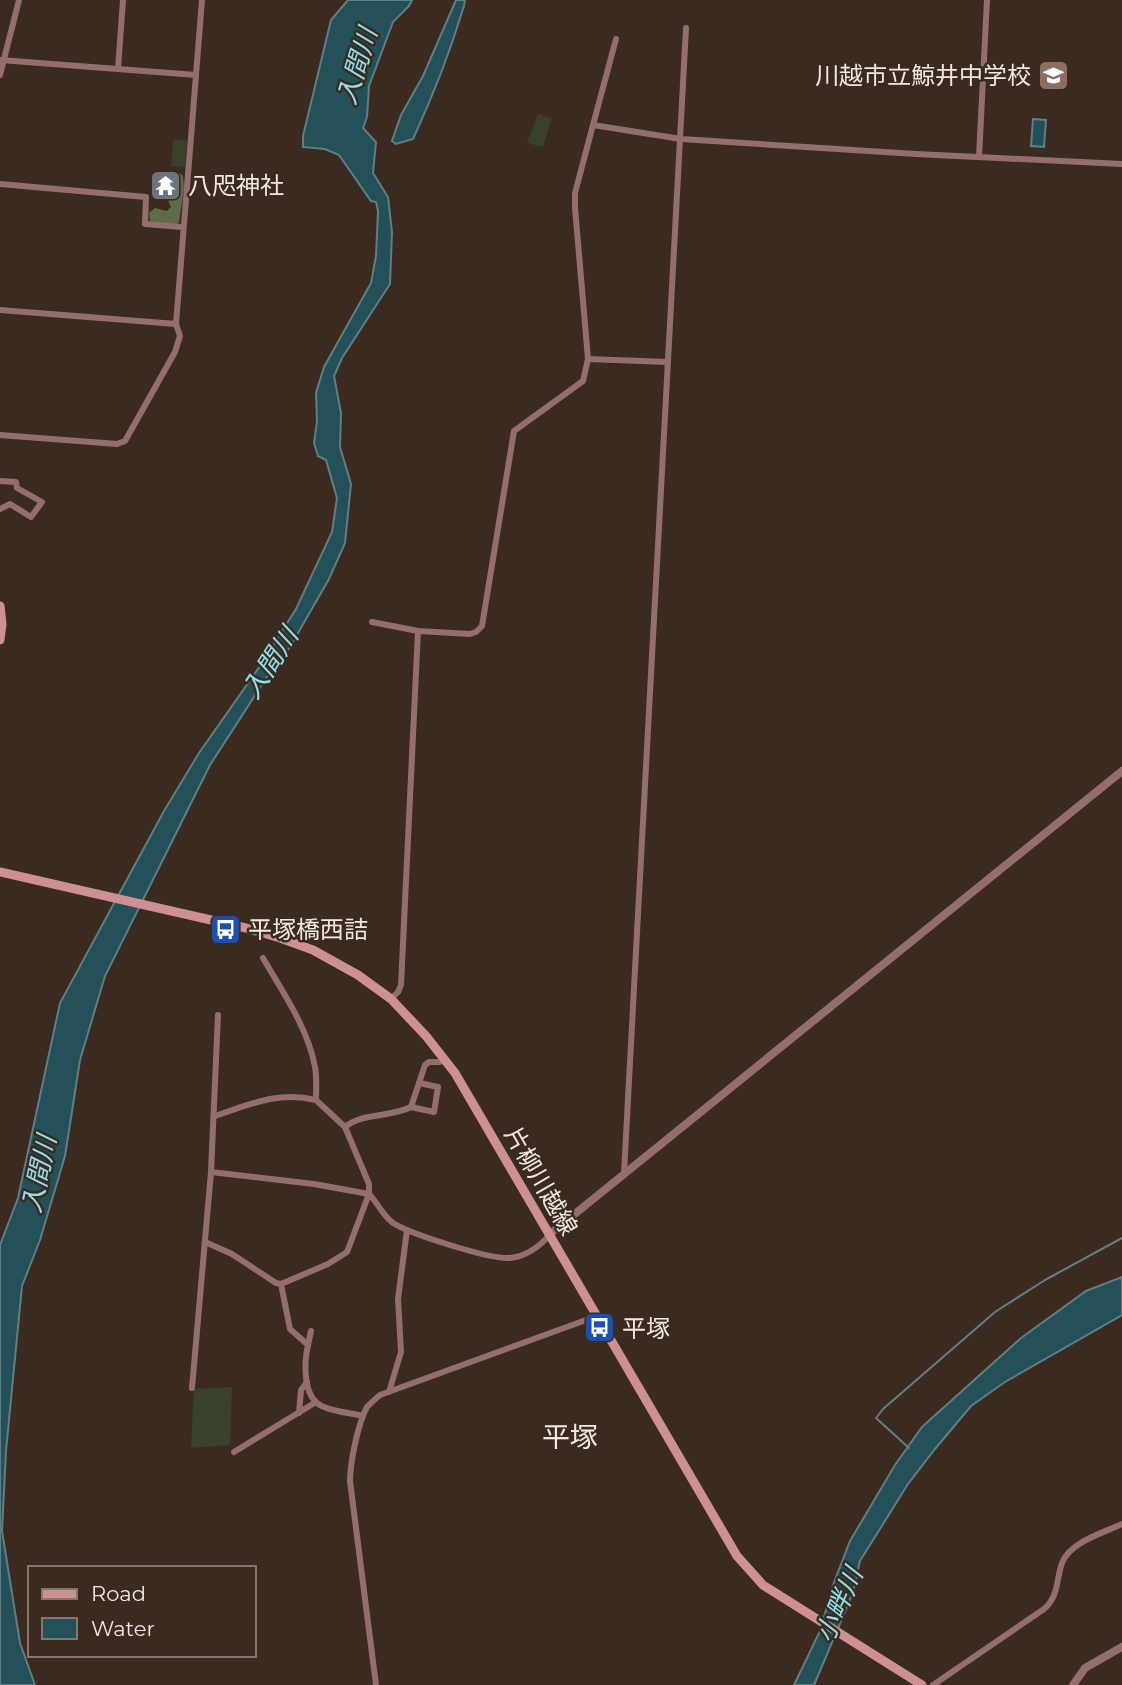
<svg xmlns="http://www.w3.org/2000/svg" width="1122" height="1685" viewBox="0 0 1122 1685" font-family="Montserrat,'Noto Sans JP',sans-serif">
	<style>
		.green { fill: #39412b }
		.forest { fill: #5e6a4a }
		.water { fill: #245159; stroke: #627e82; stroke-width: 2 }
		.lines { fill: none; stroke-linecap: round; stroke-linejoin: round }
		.stream { stroke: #627e82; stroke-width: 2 }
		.minor { stroke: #946d6d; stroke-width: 6 }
		.tertiary { stroke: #946d6d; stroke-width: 8 }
		.secondary { stroke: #ce9090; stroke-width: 9 }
		.labels { text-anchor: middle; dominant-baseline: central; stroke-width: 5; stroke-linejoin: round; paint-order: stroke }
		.poi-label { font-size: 24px; fill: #f2e8e1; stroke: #3a2a20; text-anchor: start }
		.street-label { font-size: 24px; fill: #f2e8e1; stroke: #3a2a20 }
		.water-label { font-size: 26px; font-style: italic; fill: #90e0ee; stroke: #3a2a20 }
		.quarter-label { font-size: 28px; fill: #f2e8e1; stroke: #3a2a20 }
	</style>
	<rect width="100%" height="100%" fill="#3a2a20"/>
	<g class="green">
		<polygon points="538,114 552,118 543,147 527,143"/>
		<polygon points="173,139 187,141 185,167 171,166"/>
		<polygon points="232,1387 230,1445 191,1448 194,1389"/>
	</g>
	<polygon class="forest" points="180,173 183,176 184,189 179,222 177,224 150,222 149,213 155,208 167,211 171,207 168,200 172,180"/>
	<g class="water">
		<polygon points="348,0 412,0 409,6 393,22 369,86 367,117 363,128 376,142 373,173 388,197 392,232 390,284 342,358 334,376 341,413 340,447 351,484 345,543 329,579 290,647 265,680 210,765 105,976 80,1060 65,1156 40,1240 22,1286 6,1451 2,1531 20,1643 35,1685 0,1685 0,1245 18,1198 60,1003 164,811 199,753 260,666 296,609 332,532 337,498 326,460 318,456 314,443 317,421 316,393 324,367 371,283 376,256 378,211 376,202 371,201 339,155 325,149 303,147 303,136 331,20"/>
		<path d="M 456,0 L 465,0 L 464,6 C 450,52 433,96 413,139 L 396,144 L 392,141 L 401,115 L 423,76 Z"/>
		<polygon points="1033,119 1046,120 1044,147 1031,146"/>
		<polygon points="1122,1277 1122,1315 1005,1382 971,1406 935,1449 908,1484 860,1561 853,1593 814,1685 794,1685 820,1631 833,1585 850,1541 895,1465 922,1427 1021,1338 1086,1291"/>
	</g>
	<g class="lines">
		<polyline class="stream" points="909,1448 876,1418 883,1409 995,1312 1045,1280 1122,1238"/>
		<g class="minor">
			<polyline points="0,60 196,75 202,0"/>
			<polyline points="118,69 123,0"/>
			<polyline points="0,75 19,0"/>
			<polyline points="593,125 616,39"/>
			<polyline points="979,157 987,0"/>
			<polyline points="0,184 146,197 145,224 182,227"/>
			<polyline points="0,310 176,324 196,75"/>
			<polyline points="588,359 668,362"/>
			<polyline points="0,435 117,444 125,441 175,352 180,336 176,324"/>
			<polyline points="0,481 16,482 17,488 42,502 31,517 10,504 0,509"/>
			<polyline points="372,622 418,631 470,634 476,632 482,626 514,431 583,381 588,359 575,208 575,193 593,125 681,139 916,154 1122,164"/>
			<path d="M 263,958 C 282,991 308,1028 315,1067 C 317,1078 316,1089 316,1100 L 345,1127 C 363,1112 389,1118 411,1107 L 425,1065 L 429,1062 L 440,1062 L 445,1059"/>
			<polyline points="391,999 398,992 401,985 418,631"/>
			<polyline points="411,1107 434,1112 438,1087 419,1083"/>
			<path d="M 215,1116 C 251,1104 278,1091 316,1100"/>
			<path d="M 211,1172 L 314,1184 L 369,1194 C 378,1203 382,1215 393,1223 C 410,1234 489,1259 508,1258 C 524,1258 541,1246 550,1234"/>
			<polyline points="624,1173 686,28"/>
			<polyline points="205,1242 232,1254 276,1283 281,1284 328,1264 347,1252 369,1194 369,1184 345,1127"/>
			<path d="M 281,1284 L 290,1329 L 308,1345 C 304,1363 302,1399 324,1407 C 336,1412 351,1413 363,1416"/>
			<polyline points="308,1345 311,1331"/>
			<polyline points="192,1388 211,1172 218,1015"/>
			<polyline points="389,1392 401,1352 398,1299 407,1230"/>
			<polyline points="299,1413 301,1390 307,1382"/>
			<polyline points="234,1452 316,1402"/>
			<path d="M 376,1685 L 350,1481 C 350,1463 358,1423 367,1407 C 371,1403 375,1399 380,1395 L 597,1316"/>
			<path d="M 933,1685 L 1044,1609 C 1059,1596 1056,1580 1062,1563 C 1070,1542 1103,1533 1122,1524"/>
		</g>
		<g class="tertiary">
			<polyline points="550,1234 1122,771"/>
			<polyline points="1073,1685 1085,1668 1122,1647"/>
		</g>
		<g class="secondary">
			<polyline points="0,606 2,624 0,640"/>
			<polyline points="0,872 246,928 280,938 313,950 358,975 391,999 426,1036 455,1073 737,1556 763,1585 922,1685"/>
		</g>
	</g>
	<defs>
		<symbol id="school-square" viewBox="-11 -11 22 22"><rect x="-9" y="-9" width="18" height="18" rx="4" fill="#8d6e63" stroke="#3a2a20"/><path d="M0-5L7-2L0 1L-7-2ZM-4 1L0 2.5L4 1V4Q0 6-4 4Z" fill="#fff"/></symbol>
		<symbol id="temple-square" viewBox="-11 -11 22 22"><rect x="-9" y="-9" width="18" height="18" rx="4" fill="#6b7280" stroke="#3a2a20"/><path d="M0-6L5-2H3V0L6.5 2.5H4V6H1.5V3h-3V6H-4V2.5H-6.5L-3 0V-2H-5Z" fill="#fff"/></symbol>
		<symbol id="bus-square" viewBox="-11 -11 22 22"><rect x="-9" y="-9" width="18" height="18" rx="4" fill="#1a4fb4" stroke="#3a2a20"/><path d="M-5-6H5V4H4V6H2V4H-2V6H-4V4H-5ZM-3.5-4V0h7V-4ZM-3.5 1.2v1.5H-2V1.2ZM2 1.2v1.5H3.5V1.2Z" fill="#fff"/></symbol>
	</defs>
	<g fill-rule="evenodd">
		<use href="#school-square" x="1036" y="58" width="35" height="35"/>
		<use href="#temple-square" x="148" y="168" width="35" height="35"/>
		<use href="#bus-square" x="208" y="912" width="35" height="35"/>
		<use href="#bus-square" x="582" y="1310" width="35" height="35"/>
	</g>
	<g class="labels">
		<g class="poi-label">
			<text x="1031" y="75" text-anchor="end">川越市立鯨井中学校</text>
			<text x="188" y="185">八咫神社</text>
			<text x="248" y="929">平塚橋西詰</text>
			<text x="622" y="1328">平塚</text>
		</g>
		<g class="street-label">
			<text transform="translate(541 1181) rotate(60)">片柳川越線</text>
		</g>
		<g class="water-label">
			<text transform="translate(357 66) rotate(-73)">入間川</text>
			<text transform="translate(270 663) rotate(-57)">入間川</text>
			<text transform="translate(39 1174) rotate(-78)">入間川</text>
			<text transform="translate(839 1605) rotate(-66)">小畔川</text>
		</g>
		<g class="quarter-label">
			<text x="570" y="1437">平塚</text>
		</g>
	</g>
	<rect x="28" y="1566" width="228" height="91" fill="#3a2a20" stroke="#84766d" stroke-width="2"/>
	<rect x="42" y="1589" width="35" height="10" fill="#ce9090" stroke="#84766d" stroke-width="2"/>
	<text x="91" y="1601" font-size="21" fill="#f2e8e1">Road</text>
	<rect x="42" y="1618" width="35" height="21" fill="#245159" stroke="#84766d" stroke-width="2"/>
	<text x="91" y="1636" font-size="21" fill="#f2e8e1">Water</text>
</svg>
